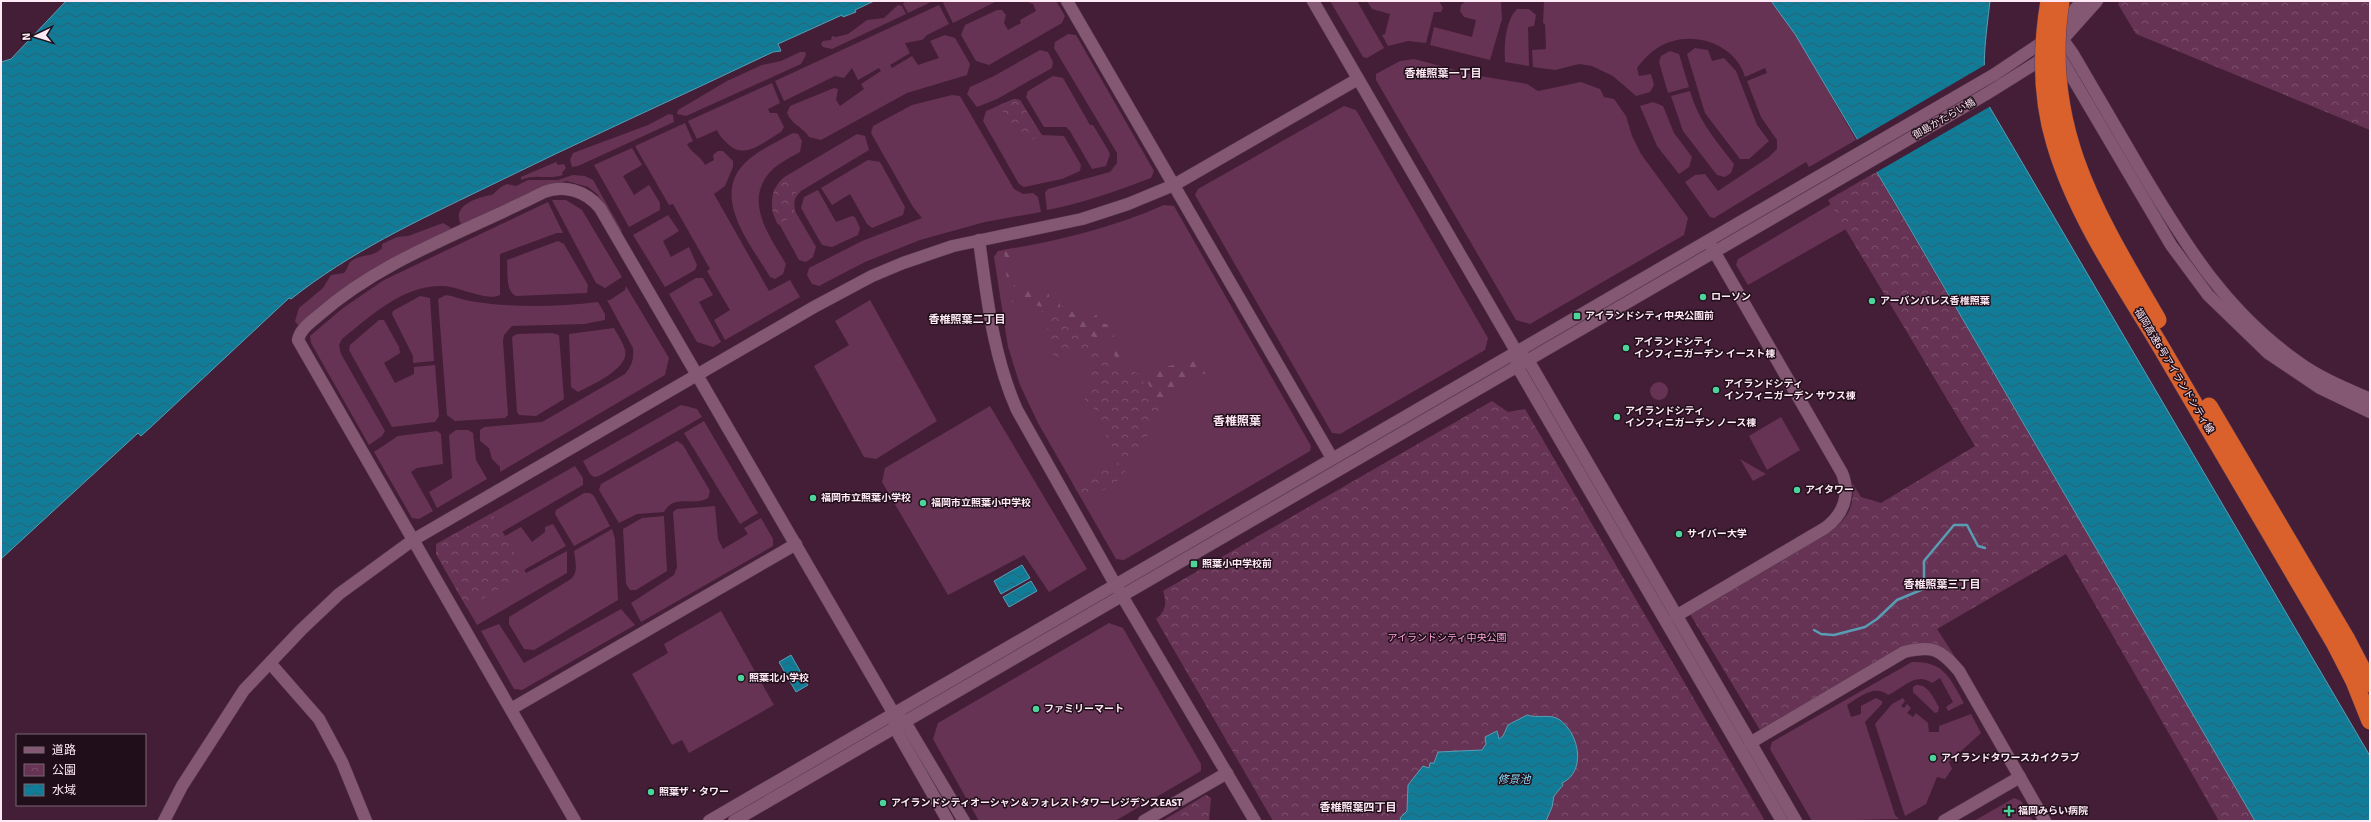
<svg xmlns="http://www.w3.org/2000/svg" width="2371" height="822" viewBox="0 0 2371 822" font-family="Signika,'Noto Sans JP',sans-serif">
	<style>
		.green { fill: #663354 }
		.forest { fill: url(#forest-firs) }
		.park { fill: url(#park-crowns) }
		.water { fill: url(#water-waves); stroke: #589db4 }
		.pier { fill: #441e37 }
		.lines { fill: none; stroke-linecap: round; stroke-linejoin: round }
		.stream { stroke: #589db4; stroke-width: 2.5 }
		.tertiary-casing { stroke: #5c3c52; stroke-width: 13 }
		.tertiary { stroke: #845873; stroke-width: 12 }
		.motorway-bridge-casing { stroke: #5c3c52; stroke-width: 18; stroke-linecap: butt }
		.motorway-bridge { stroke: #da612c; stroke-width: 17 }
		.poi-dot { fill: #4cd49b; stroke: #200f1a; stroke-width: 1.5 }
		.labels { text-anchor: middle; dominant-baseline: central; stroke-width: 3; stroke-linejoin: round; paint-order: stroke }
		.street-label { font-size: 10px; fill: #fee9f5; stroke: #200f1a }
		.poi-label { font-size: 10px; font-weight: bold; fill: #fee9f5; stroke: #200f1a; text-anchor: start }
		.park-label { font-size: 10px; fill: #fca7dc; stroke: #200f1a }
		.neighbourhood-label { font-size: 11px; font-weight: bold; fill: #fee9f5; stroke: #200f1a }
		.water-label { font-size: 11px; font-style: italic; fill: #8bdffc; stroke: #200f1a }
		.quarter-label { font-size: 12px; font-weight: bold; fill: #fee9f5; stroke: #200f1a }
	</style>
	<defs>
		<pattern id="forest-firs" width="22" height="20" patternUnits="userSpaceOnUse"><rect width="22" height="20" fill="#663354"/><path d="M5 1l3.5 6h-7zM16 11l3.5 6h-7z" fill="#7d516d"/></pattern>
		<pattern id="park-crowns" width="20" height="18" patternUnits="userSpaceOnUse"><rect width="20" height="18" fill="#663354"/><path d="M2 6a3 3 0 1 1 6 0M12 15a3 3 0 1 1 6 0" fill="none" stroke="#7d516d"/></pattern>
		<pattern id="water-waves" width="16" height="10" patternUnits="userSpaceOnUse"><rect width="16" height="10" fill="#117c98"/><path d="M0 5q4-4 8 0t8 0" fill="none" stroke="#2c6475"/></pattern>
	</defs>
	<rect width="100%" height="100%" fill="#441e37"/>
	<g class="green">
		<polygon points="905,1 933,1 908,13 903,4"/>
		<polygon points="946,1 1008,1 997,1 953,23 943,3"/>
		<polygon points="1025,1 1056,1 1065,16 1062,23 989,65 976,61 961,35 965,25 997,10 1002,10 1006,15 1004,23 1008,30 1021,23 1020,20 1036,11 1033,4"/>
		<polygon points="1330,1 1357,1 1384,48 1367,58 1363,57"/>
		<polygon points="1367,1 1439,1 1443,8 1441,12 1434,12 1426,43 1408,41 1388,46 1382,35 1385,34 1390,14 1372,9"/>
		<polygon points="1466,1 1501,1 1502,19 1490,60 1430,45 1434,27 1472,37 1476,20 1464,17 1460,11 1461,5"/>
		<path d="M 1544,1 L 1770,1 L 1794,31 L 1856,140 L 1809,167 L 1806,162 L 1714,218 L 1710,217 L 1685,182 L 1695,175 L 1705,174 L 1718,191 L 1769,157 L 1777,149 L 1777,140 L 1761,117 L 1747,81 L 1767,73 L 1765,68 L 1745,77 C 1737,48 1702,33 1673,41 C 1657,45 1646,56 1637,68 L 1639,76 L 1651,74 L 1654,85 L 1650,92 L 1636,96 L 1613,76 L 1592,66 L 1579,64 L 1555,70 L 1533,67 L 1532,50 L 1546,49 L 1545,24 L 1543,23 Z"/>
		<polygon points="898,5 902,6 906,14 832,49 823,47 821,44 823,41 831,40 832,36 836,37 848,34 867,20 884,18"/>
		<path d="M 939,5 L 949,24 L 927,35 L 922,40 L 905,43 L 910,53 L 890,65 L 892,68 L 912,56 L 918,65 L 939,58 L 930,41 L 945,35 L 955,38 L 970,64 L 967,75 L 907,93 L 821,140 L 809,137 C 802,126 793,126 787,113 L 790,106 L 834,88 L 838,89 L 836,100 L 840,106 L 864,89 L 861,84 L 881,71 L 879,68 L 858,80 L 852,68 L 844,78 L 835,76 L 784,101 L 775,81 Z"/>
		<path d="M 1517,9 L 1529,9 L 1536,15 L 1534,26 L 1528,27 L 1529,66 L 1505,62 C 1504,46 1505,21 1517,9 Z"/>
		<path d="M 1068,34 L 1076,35 L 1154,171 L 1151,178 C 1117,191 1083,203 1047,210 L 1045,193 L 1048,189 L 1110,172 L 1117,163 L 1117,153 L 1054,48 L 1055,42 Z"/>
		<polygon points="1695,48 1708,50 1712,61 1724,58 1736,71 1757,125 1769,141 1749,159 1740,159 1705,113 1687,54"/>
		<polygon points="1040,50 1048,52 1053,62 1052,68 997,99 977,107 967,94 970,87 994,76"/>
		<polygon points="1670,51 1679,54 1689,87 1668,93 1659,62 1661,56"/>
		<polygon points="800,52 805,52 806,55 801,64 686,116 677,114 678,110 727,81 762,65 781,61"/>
		<polygon points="1414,59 1474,75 1527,84 1538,91 1581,82 1600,89 1604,97 1614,99 1626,116 1632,136 1641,154 1688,218 1684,235 1530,324 1516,320 1376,80 1376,74 1400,61"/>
		<polygon points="1053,76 1063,78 1090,125 1093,125 1108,150 1110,154 1106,166 1092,169 1070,131 1066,127 1044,127 1026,97 1028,91"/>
		<path d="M 772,83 L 780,103 L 768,109 L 770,113 L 777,113 L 784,127 L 781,132 C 765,141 745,160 729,145 C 724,140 720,137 717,130 L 697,139 L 688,121 Z"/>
		<path d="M 1690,91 C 1699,122 1715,139 1734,164 L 1731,173 L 1725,177 L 1717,175 L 1683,131 L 1671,96 Z"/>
		<polygon points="952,95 960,96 1014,189 1023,194 1033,193 1038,197 1041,212 985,222 920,240 865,262 819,286 812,284 807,275 809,268 862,241 922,218 913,207 871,133 873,126 912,105"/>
		<polygon points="1014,99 1020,100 1042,135 1064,136 1081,165 1080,171 1062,179 1024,187 1019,184 983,121 986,111"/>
		<polygon points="1653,102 1663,106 1674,133 1692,157 1689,167 1679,174 1657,146 1640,106"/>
		<polygon points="1344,106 1356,110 1488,338 1485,350 1340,434 1332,433 1195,195 1198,189"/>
		<polygon points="669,114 673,115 674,122 578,166 572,167 570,160 573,153 648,125"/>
		<path d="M 685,123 L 693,141 L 687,144 C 691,153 700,155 705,165 L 714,160 L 713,155 L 718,151 L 723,151 L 733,161 L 733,167 L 725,186 L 714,194 L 769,291 L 790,280 L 800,297 L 725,340 L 714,320 L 730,310 L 707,271 L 710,269 L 673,204 L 669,205 L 635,146 Z"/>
		<path d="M 793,133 L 798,134 L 802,141 L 800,152 C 791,157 779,163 771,171 C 743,201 769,235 786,264 L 783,274 L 775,279 L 770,277 C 752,246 711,198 744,164 C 756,151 777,142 793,133 Z"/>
		<polygon points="857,134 865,136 869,150 801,191 794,199 795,211 816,247 813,257 806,262 799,260 772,211 774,190 786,176"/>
		<polygon points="632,148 642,165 623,176 634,195 649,185 660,203 660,210 629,227 594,165"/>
		<polygon points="868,160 880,162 905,207 903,215 872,228 867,224 850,194 832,205 821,188"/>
		<path d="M 556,162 L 558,165 L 564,164 L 566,168 L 562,173 L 563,175 C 549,180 534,173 521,180 L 521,177 Z"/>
		<path d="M 573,175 L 585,176 L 593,180 L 622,231 L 620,232 L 597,194 L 588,187 L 567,181 L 548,185 L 462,226 C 449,206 478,197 492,195 L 501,187 L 507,184 L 516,186 L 528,180 L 558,180 Z"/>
		<polygon points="818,190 836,222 852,216 855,217 860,228 858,235 832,247 822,245 801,208 804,197"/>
		<polygon points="552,200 566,200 582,210 622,277 605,288 596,283"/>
		<path d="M 548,202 L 563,233 L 557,233 L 500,254 L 500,295 C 486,302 459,286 443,286 C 403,285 372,315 342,339 L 339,345 L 341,354 L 385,431 L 382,436 L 369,445 L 311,343 L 310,336 L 343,308 L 384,280 Z"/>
		<polygon points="1831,204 1846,229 1748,285 1736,265 1738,259"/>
		<path d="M 1164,205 L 1174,206 L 1311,446 L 1310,451 L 1124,560 L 1116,559 L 1038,423 L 1020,385 L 1008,347 L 994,257 L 998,251 C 1057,241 1109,229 1164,205 Z"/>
		<polygon points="668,215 679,231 663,241 671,257 689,247 697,265 695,270 665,287 633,235"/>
		<path d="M 443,223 L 450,227 L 451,231 L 301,324 L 298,325 L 295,321 L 299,308 L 323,288 L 331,275 L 344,273 C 347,270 348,265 350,262 C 361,253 373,258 382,248 L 382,244 L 397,237 L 408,236 Z"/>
		<path d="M 558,241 L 564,244 L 588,285 L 587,293 L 516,296 C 505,291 508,271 507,260 Z"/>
		<polygon points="696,278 703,278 713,295 699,302 721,342 713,347 697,342 669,294"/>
		<path d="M 626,286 L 669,358 L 665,375 L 500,472 L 500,467 L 492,459 L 489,448 L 480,441 L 480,430 L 484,427 L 542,422 L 625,374 C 632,365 634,359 633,348 L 607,300 L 610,300 L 625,290 Z"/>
		<path d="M 446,295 C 454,296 462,300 470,301 C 511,308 557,307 598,302 L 605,314 L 605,320 L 584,324 L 512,326 L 504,335 L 503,341 L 508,415 L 505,418 L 455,421 L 447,415 L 438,299 Z"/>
		<polygon points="420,296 430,298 434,361 413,363 413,356 392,314 393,311"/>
		<polygon points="870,300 937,421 876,459 864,457 814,366 849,345 835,321"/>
		<polygon points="379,320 384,320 399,347 400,353 384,363 395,383 414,374 414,367 435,365 439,416 435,422 392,427 349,350 350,345"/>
		<path d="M 614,328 C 617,334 623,342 625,350 C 630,368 592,385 578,392 L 571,387 L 569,334 Z"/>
		<polygon points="552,333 559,335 564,399 536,416 519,415 517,412 512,337 517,334"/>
		<circle cx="1659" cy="391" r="9"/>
		<polygon points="1448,401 1215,538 1194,546 1424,411"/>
		<polygon points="681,405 697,409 702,417 599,476 594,477 590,474 583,461"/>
		<polygon points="990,406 1087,569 1049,592 1024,555 948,595 882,482 885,468"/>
		<polygon points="1781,417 1800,450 1767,470 1749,436"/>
		<polygon points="704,421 758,513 740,524 684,433"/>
		<polygon points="456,430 468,430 473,433 476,460 487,479 437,508 429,492 452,478 449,435"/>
		<polygon points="437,431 441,434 443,464 417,468 411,472 433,511 419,519 412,518 374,452 398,436"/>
		<path d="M 677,441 L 683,445 L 710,491 L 708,498 C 694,507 674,493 664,512 L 637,514 L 619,523 L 599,490 L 601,484 Z"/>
		<polygon points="1740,459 1766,474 1753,481"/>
		<polygon points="575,466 583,478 583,485 502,532 492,513"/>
		<polygon points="584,493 590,493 594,496 610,526 574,546 555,514 556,510"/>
		<polygon points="715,506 718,539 723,549 748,534 744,528 761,518 773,539 773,546 641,622 631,603 674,575 677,567 673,512 677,509"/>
		<polygon points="664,516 667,571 636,590 630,590 626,584 623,529 642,518"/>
		<polygon points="553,524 566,546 524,570 526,573 567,551 567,573 477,625 440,561 505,536 521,527 532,542 545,532 545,527"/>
		<path d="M 612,529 L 615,539 L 618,600 L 534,650 L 524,649 L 509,624 L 509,617 L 571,579 C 579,572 575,560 574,551 Z"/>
		<polygon points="621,609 635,625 522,690 514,689 481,631 499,624 524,663"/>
		<polygon points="721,611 774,705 689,753 682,740 672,745 632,674 668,653 664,644"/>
		<polygon points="1109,623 1123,628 1201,764 1201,771 1115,821 979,821 933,739 938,723"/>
		<path d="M 1912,662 C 1945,661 1950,679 1964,703 L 1948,711 L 1946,707 L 1953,702 L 1940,678 L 1932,683 C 1916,671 1902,689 1888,695 C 1875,684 1859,697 1847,705 L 1851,717 L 1861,714 L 1861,706 L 1876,698 L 1882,701 L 1882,704 L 1865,722 L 1895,815 L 1899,819 L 1812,821 L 1770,749 L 1772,742 Z"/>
		<path d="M 1916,685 C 1928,684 1933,697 1939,707 L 1938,712 L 1935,713 L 1913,692 L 1913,687 Z"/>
		<polygon points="1903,698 1905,701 1901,706 1904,708 1907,704 1911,708 1907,713 1913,717 1916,713 1928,723 1929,732 1939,732 1939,726 1971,714 1981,733 1949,762 1952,769 1945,779 1937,777 1926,804 1905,816 1875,724 1892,704"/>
		<polygon points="2014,798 2021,801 2033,821 1974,821"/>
	</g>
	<g class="forest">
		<path d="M 1013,248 L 1015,291 L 1042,291 L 1049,294 L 1049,303 L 1060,302 L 1060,307 C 1078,306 1081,304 1092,318 L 1101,311 L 1102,324 L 1114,324 L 1114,338 L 1123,352 L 1124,360 L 1119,361 C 1113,354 1111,348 1106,341 L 1100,341 L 1075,326 L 1057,310 L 1025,303 L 1008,291 L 1004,250 Z"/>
		<path d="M 1192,360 L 1202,361 L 1208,373 C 1187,377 1169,384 1161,405 L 1154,397 L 1145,375 L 1151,371 Z"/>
	</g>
	<g class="park">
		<polygon points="2120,1 2370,1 2370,130 2136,34 2118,4"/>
		<polygon points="1014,99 1020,100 1040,135 1022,145 999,105"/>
		<path d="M 1876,172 L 2255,821 L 2219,821 L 2066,554 L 1937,629 L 1957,660 C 1940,642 1932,641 1908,645 L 1760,730 L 1690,614 L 1835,528 C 1850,515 1855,503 1852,483 L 1861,497 L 1881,503 L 1975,446 L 1828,200 Z"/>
		<path d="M 786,176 L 797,194 L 793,205 L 796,214 L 778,225 C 769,207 769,188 786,176 Z"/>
		<polygon points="1006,293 1016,304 1024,307 1054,314 1103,348 1117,365 1137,373 1142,378 1153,404 1158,408 1160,413 1140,450 1115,484 1089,497 1087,495 1081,497 1075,488 1121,461 1096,418 1092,401 1085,402 1085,398 1092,398 1091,351 1069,351 1069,362 1054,358 1045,317 999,296"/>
		<path d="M 1492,401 L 1508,412 L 1525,409 L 1765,821 L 1273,821 L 1156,619 C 1166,611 1167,603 1163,591 Z"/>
		<polygon points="492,513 526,573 467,608 436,554 436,544"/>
		<polygon points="1206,795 1211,798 1209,821 1162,821"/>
	</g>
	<g class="water">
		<path d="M 66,1 L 874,1 L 855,10 L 856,12 L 843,17 L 842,15 L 778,44 L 781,51 L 773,52 C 677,98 580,141 485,188 C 417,221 350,252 291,299 L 289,298 L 153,425 L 141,436 L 138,433 L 1,559 L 1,62 L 11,59 Z"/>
		<path d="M 1771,1 L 1990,1 C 1986,37 1980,71 1989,106 L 2370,756 L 2370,821 L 2255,821 L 1895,203 L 1795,34 Z"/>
		<polygon points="1022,565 1030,578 1001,594 994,581"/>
		<polygon points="1031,581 1037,591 1009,607 1003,597"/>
		<polygon points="791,655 808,685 796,692 779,662"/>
		<path d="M 1527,715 C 1538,719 1550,713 1560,720 C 1580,735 1586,772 1562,783 L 1563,785 L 1554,796 L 1552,807 L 1546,821 L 1401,821 L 1400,818 L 1407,811 L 1408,785 L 1423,766 L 1429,768 L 1430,763 L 1434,763 L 1438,752 L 1482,750 L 1486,744 L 1485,737 L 1497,731 L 1499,739 L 1503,736 L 1508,725 Z"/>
	</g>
	<polygon class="pier" points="1985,65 1987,88 1991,106 1875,173 1855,141"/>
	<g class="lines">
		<polyline class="stream" points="1814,630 1821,634 1834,635 1865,627 1877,619 1897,600 1921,590 1924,581 1924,561 1954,525 1967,525 1978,546 1985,548"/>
		<defs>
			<g id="tertiary">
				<polyline points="1067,1 1332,458"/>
				<polyline points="1313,1 1516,351 1528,360 1796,821"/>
				<path d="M 2056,36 L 2063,40 L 2073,54 C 2096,94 2119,133 2142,172 C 2186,246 2226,311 2298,362 C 2320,378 2345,388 2370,399"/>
				<polyline points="2059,55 2171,245 2208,295 2268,353 2320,388 2370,412"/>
				<path d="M 979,240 C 987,298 993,356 1017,410 L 1115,584 L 1255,821"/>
				<polyline points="1517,358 1517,366 1782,821"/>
				<path d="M 1676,616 L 1825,528 C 1843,515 1851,495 1842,473 L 1711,246"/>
				<polyline points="270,663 319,719 342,762 366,821"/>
				<polyline points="511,709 796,544"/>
				<polyline points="900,718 905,722 964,821"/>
				<path d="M 1750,743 L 1904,652 C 1933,645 1940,649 1959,671 L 2045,821"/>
				<polyline points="164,821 182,786 244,690 301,630 339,594 413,540 814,307 872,276 903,263 953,246 1082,219 1128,204 1174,185 1358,79"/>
				<path d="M 575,821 L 298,340 C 300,329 311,322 319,315 C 384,258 468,231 544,192 C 564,184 586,191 600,208 L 894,714 L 895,728 L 948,821"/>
				<polyline points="709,821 1995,74 2053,35 2082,1"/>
				<polyline points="734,821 1988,93 2036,63 2055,48 2097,1"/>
				<polyline points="1144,821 1227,773"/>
				<polyline points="1944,821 2020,777"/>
			</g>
		</defs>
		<use href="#tertiary" class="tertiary-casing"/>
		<use href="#tertiary" class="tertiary"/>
		<defs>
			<g id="motorway-bridge">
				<path d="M 2049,1 C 2041,48 2041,98 2055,144 C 2076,215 2120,279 2158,342 C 2217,442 2276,543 2335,644 L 2354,681 L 2370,721"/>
				<path d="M 2061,1 C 2041,128 2097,215 2158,320"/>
				<polyline points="2209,406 2346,638 2370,684"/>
			</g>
		</defs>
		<use href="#motorway-bridge" class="motorway-bridge-casing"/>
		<use href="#motorway-bridge" class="motorway-bridge"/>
	</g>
	<g class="poi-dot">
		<circle cx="1703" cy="297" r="4"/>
		<circle cx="1872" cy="301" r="4"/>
		<rect x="1573" y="312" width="8" height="8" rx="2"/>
		<circle cx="1626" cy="348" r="4"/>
		<circle cx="1716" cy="390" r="4"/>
		<circle cx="1617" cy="417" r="4"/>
		<circle cx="1797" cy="490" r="4"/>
		<circle cx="813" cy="498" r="4"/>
		<circle cx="923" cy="503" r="4"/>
		<circle cx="1679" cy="534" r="4"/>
		<rect x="1190" y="560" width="8" height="8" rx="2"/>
		<circle cx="741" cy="678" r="4"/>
		<circle cx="1036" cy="709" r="4"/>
		<circle cx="1933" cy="758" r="4"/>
		<circle cx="651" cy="792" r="4"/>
		<circle cx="883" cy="803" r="4"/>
		<path d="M2007 805h4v4h4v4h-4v4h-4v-4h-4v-4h4z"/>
	</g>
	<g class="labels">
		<g class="street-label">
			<text transform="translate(1944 119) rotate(-30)">御島かたらい橋</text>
			<text transform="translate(2174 371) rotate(59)">福岡高速6号アイランドシティ線</text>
		</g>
		<g class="poi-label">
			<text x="1711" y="297">ローソン</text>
			<text x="1880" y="301">アーバンパレス香椎照葉</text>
			<text x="1585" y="316">アイランドシティ中央公園前</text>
			<text x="1634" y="342">アイランドシティ<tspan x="1634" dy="12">インフィニガーデン イースト棟</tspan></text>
			<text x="1724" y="384">アイランドシティ<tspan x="1724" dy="12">インフィニガーデン サウス棟</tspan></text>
			<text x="1625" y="411">アイランドシティ<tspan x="1625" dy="12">インフィニガーデン ノース棟</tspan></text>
			<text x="1805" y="490">アイタワー</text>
			<text x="821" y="498">福岡市立照葉小学校</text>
			<text x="931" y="503">福岡市立照葉小中学校</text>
			<text x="1687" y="534">サイバー大学</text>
			<text x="1202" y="564">照葉小中学校前</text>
			<text x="749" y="678">照葉北小学校</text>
			<text x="1044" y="709">ファミリーマート</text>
			<text x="1941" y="758">アイランドタワースカイクラブ</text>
			<text x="659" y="792">照葉ザ・タワー</text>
			<text x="891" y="803">アイランドシティオーシャン＆フォレストタワーレジデンスEAST</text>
			<text x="2018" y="811">福岡みらい病院</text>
		</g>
		<g class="park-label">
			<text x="1447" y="638">アイランドシティ中央公園</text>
		</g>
		<g class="neighbourhood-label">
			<text x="1443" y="73">香椎照葉一丁目</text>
			<text x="967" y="319">香椎照葉二丁目</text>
			<text x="1942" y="584">香椎照葉三丁目</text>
			<text x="1358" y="807">香椎照葉四丁目</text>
		</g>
		<g class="water-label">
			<text x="1514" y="779">修景池</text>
		</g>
		<g class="quarter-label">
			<text x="1237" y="421">香椎照葉</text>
		</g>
	</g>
	<rect width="2371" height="822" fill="none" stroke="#fee9f5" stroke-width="4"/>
	<rect x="16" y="734" width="130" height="72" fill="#200f1a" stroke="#796672"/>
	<rect x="24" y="747" width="20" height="6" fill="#845873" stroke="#796672"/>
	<text x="52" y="754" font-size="12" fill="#fee9f5">道路</text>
	<rect x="24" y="764" width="20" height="12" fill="url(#park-crowns)" stroke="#796672"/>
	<text x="52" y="774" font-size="12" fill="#fee9f5">公園</text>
	<rect x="24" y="784" width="20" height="12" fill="url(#water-waves)" stroke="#796672"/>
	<text x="52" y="794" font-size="12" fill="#fee9f5">水域</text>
	<g transform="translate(36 36) rotate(266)" stroke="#200f1a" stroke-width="3" paint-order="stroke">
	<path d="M0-3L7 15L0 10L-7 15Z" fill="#fee9f5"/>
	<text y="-6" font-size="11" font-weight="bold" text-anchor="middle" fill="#fee9f5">N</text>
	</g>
</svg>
